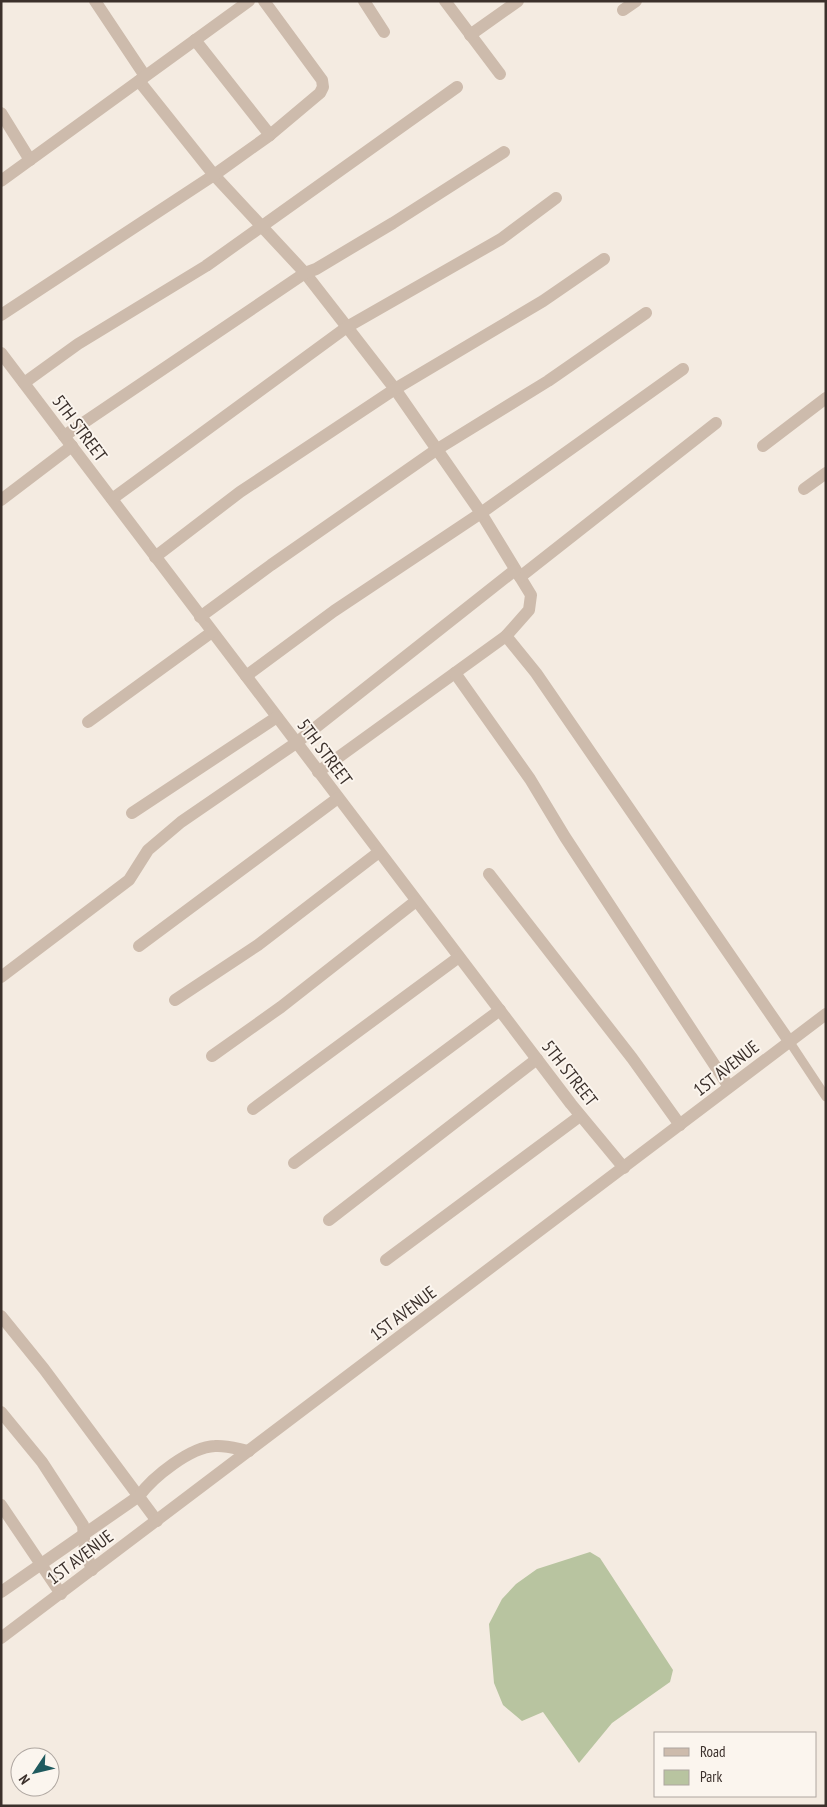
<svg xmlns="http://www.w3.org/2000/svg" width="827" height="1807" viewBox="0 0 827 1807" font-family="'PT Sans Narrow',sans-serif">
	<style>
		.green { fill: #b8c4a0 }
		.lines { fill: none; stroke-linecap: round; stroke-linejoin: round }
		.lane { stroke: #cdbbac; stroke-width: 9 }
		.street { stroke: #cdbbac; stroke-width: 12 }
		.labels { text-anchor: middle; dominant-baseline: central; stroke-width: 4; stroke-linejoin: round; paint-order: stroke }
		.street-label { font-size: 18px; fill: #3b302b; stroke: #fbf5ee }
	</style>
	<rect width="100%" height="100%" fill="#f4ebe1"/>
	<polygon class="green" points="590,1552 600,1558 673,1670 670,1682 612,1723 579,1763 543,1712 522,1721 503,1705 494,1683 489,1624 502,1599 516,1584 537,1569"/>
	<g class="lines">
		<polyline class="lane" points="789,1041 826,1097"/>
		<g class="street">
			<polyline points="95,1 145,76"/>
			<polyline points="364,1 384,32"/>
			<polyline points="445,1 500,74"/>
			<polyline points="623,10 636,1"/>
			<polyline points="470,35 518,1"/>
			<polyline points="195,40 270,135"/>
			<polyline points="139,81 214,175 305,273 347,327 395,389 481,513 531,595 529,610 506,636 318,772"/>
			<polyline points="1,113 30,160"/>
			<polyline points="1,181 249,1"/>
			<polyline points="1,315 214,175 270,135 320,93 323,87 322,80 264,1"/>
			<polyline points="1,353 571,1104 624,1168"/>
			<polyline points="24,383 78,344 206,266 457,87"/>
			<polyline points="64,436 305,273 316,269 393,223 504,152"/>
			<polyline points="763,446 826,398"/>
			<polyline points="804,489 826,473"/>
			<polyline points="112,499 347,327 501,239 556,198"/>
			<polyline points="1,500 72,446"/>
			<polyline points="155,557 240,492 395,389 543,301 604,259"/>
			<polyline points="520,577 716,423"/>
			<polyline points="200,617 271,565 436,450 548,381 646,313"/>
			<polyline points="506,636 536,673 789,1041"/>
			<polyline points="455,673 530,779 565,837 729,1087"/>
			<polyline points="246,676 334,611 481,513 683,369"/>
			<polyline points="88,722 212,632"/>
			<polyline points="132,813 277,717"/>
			<polyline points="489,874 632,1058 680,1125"/>
			<polyline points="139,946 338,798"/>
			<polyline points="1,977 129,880 148,850 181,822 296,743 515,570"/>
			<polyline points="175,1000 258,945 379,852"/>
			<polyline points="212,1056 281,1007 416,901"/>
			<polyline points="253,1109 459,957"/>
			<polyline points="294,1163 500,1010"/>
			<polyline points="329,1220 537,1059"/>
			<polyline points="386,1260 580,1116"/>
			<polyline points="1,1316 44,1369 157,1521"/>
			<polyline points="1,1412 42,1462 83,1525 85,1550 92,1570"/>
			<polyline points="1,1505 61,1594"/>
			<path d="M 1,1592 L 139,1496 C 153,1477 190,1447 215,1446 C 226,1445 238,1449 249,1451"/>
			<polyline points="1,1638 826,1014"/>
		</g>
	</g>
	<g class="labels">
		<g class="street-label">
			<text transform="translate(80 428) rotate(53)">5TH STREET</text>
			<text transform="translate(325 752) rotate(53)">5TH STREET</text>
			<text transform="translate(726 1068) rotate(-38)">1ST AVENUE</text>
			<text transform="translate(570 1073) rotate(52)">5TH STREET</text>
			<text transform="translate(403 1313) rotate(-37)">1ST AVENUE</text>
			<text transform="translate(80 1557) rotate(-37)">1ST AVENUE</text>
		</g>
	</g>
	<rect width="827" height="1807" fill="none" stroke="#3b302b" stroke-width="5"/>
	<rect x="654" y="1732" width="162" height="65" fill="#fbf5ee" stroke="#aea6a0"/>
	<rect x="664" y="1748" width="25" height="8" fill="#cdbbac" stroke="#aea6a0"/>
	<text x="700" y="1757" font-size="15" fill="#3b302b">Road</text>
	<rect x="664" y="1770" width="25" height="15" fill="#b8c4a0" stroke="#aea6a0"/>
	<text x="700" y="1782" font-size="15" fill="#3b302b">Park</text>
	<g transform="translate(35 1772) rotate(235)"><circle r="24" fill="#fbf5ee" stroke="#aea6a0"/>
	<path d="M0-4L9 19L0 12L-9 19Z" fill="#1f5a5e"/>
	<text y="-8" font-size="14" font-weight="bold" text-anchor="middle" fill="#3b302b">N</text>
	</g>
</svg>
